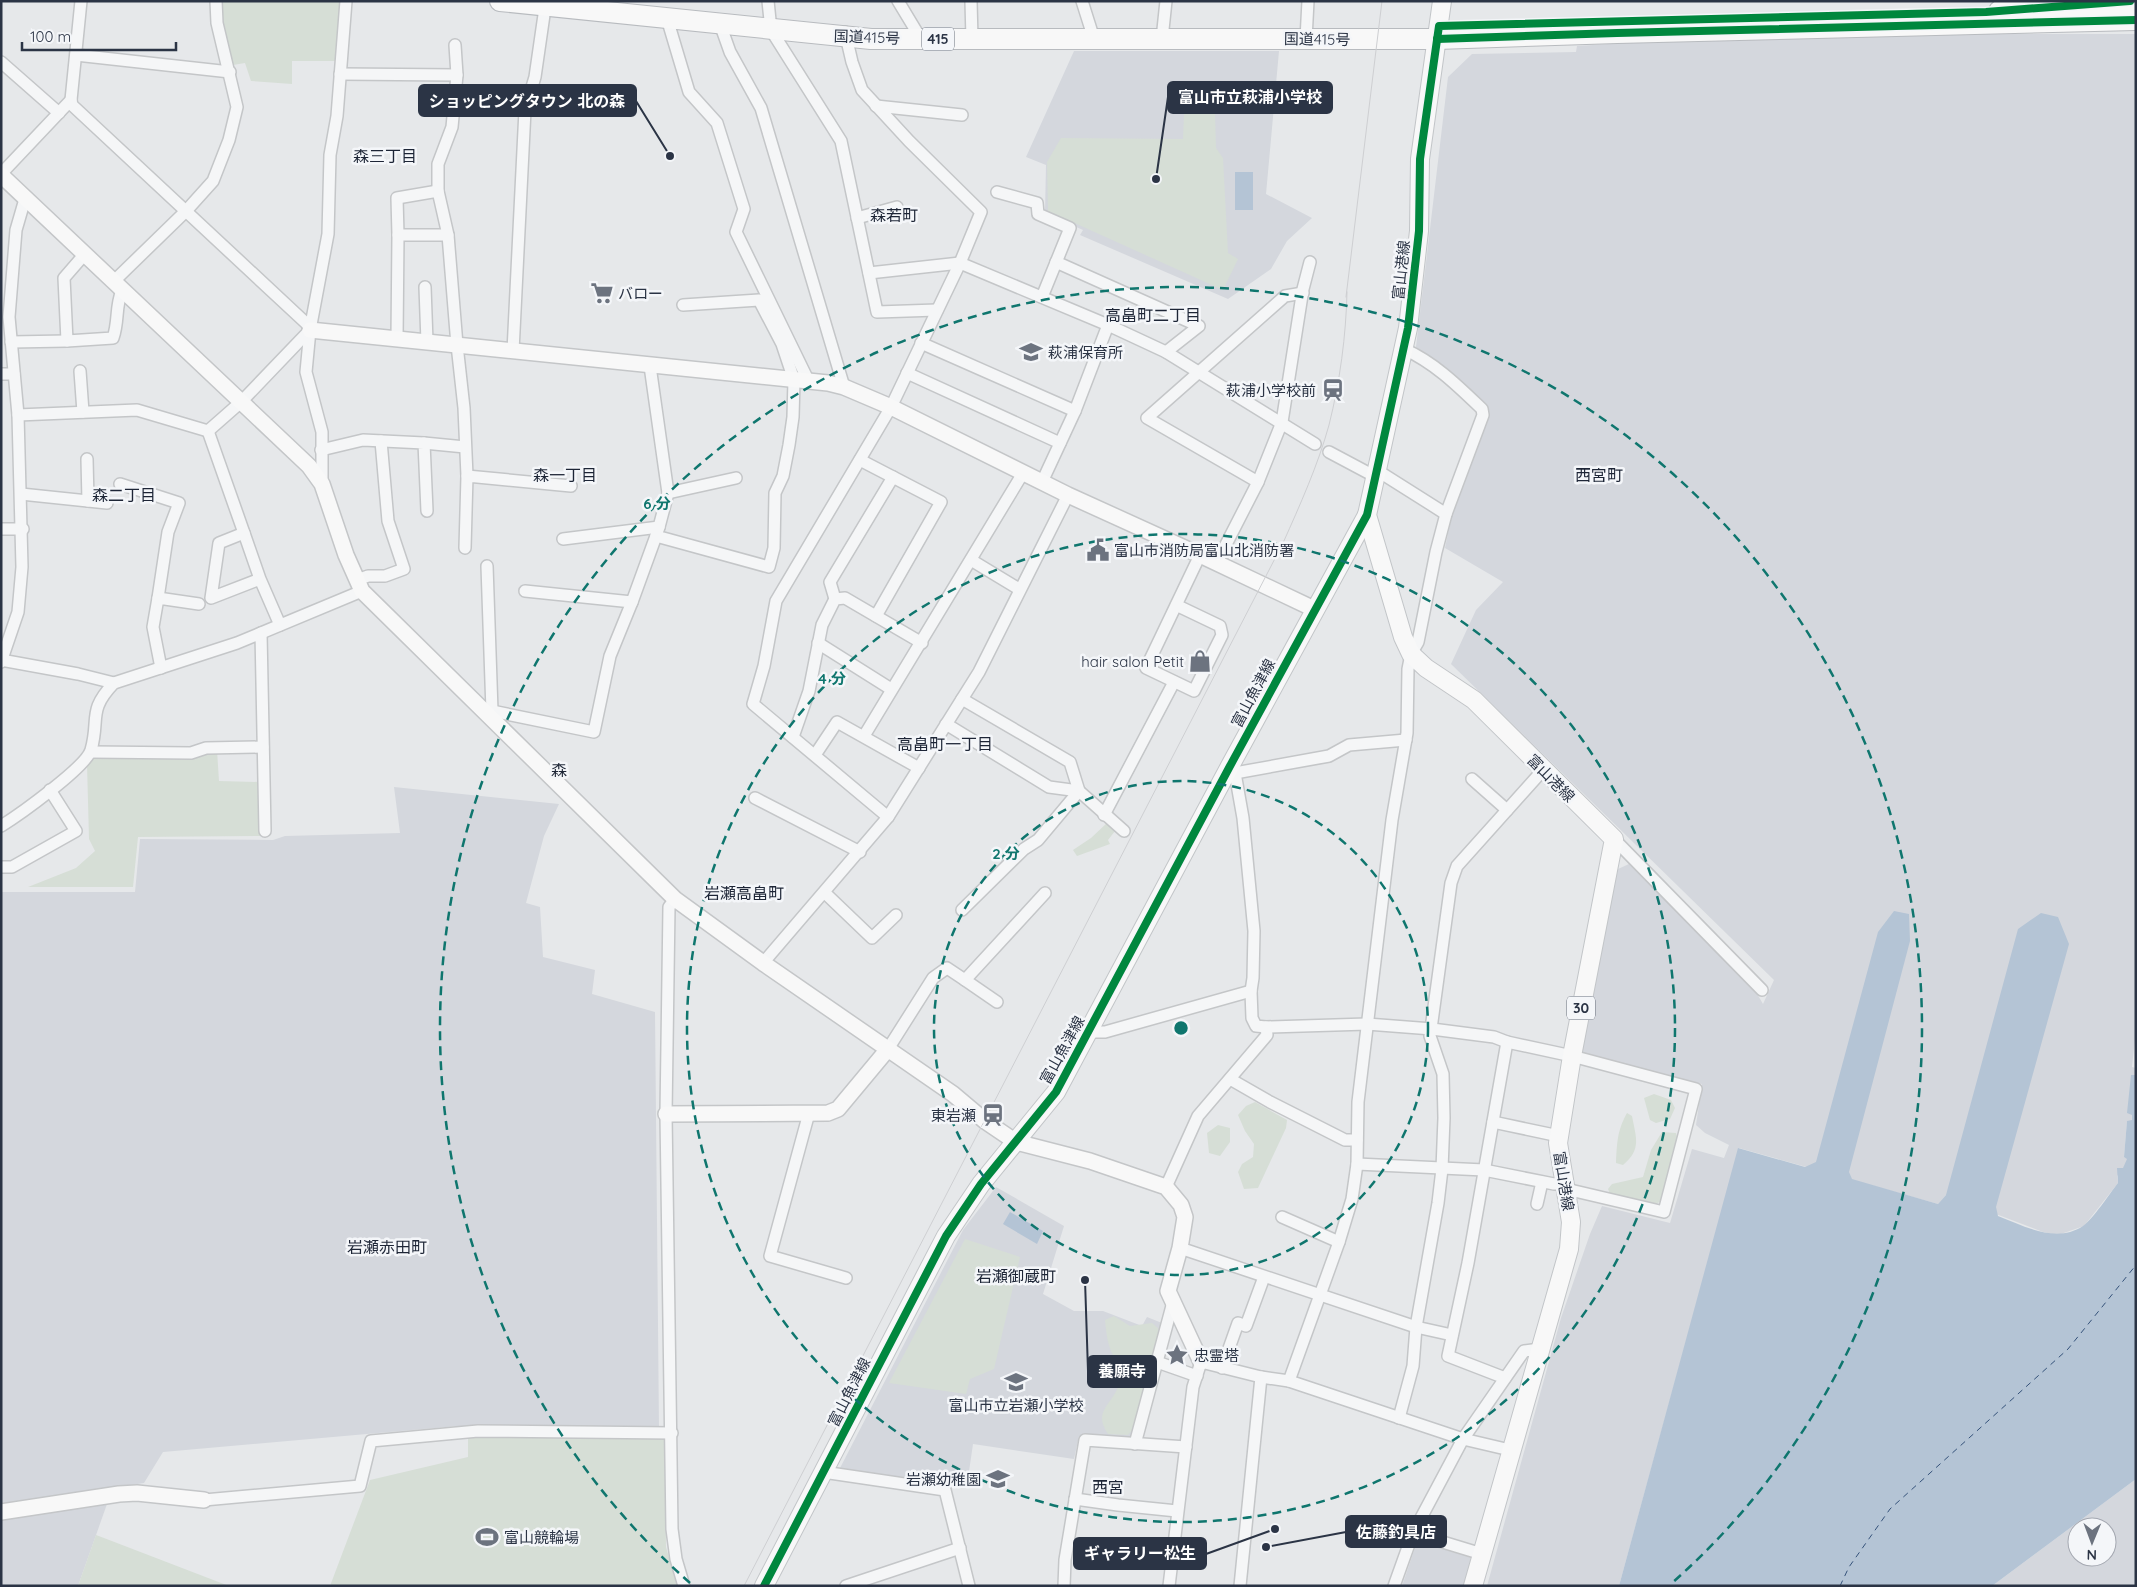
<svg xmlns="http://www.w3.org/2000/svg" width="2137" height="1587" viewBox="0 0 2137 1587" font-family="Quicksand,'Noto Sans JP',sans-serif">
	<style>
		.built { fill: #d4d7dd; fill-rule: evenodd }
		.green { fill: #d6ded6 }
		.water { fill: #b4c4d5 }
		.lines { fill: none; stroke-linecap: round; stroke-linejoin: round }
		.ferry { stroke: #34527a; stroke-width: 1; stroke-dasharray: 6 5; stroke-linecap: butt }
		.street-casing { stroke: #c4c6c8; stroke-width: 14 }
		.secondary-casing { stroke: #c4c6c8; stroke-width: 18 }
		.primary-casing { stroke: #c2c5c8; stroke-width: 20 }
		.highway-casing { stroke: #b8bbbf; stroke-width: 22 }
		.street { stroke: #f5f6f7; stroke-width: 11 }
		.secondary { stroke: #f8f8f8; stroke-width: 15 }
		.primary { stroke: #f8f8f8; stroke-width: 18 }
		.highway { stroke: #f8f8f8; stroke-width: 20 }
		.tram { stroke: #cecfd2; stroke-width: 1 }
		.cycleway-casing { stroke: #f4f6f9; stroke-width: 11 }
		.cycleway { stroke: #00873e; stroke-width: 8 }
		.ring { fill: none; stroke: #0f766e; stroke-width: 2.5; stroke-dasharray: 9 6 }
		.labels { text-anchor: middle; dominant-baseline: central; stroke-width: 5; stroke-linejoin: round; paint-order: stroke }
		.shield { fill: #f4f6f9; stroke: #676e7b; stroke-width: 1 }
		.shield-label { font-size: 14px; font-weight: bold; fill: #2b3445 }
		.street-label { font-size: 15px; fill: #2b3445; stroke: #f4f6f9 }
		.poi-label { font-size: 15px; fill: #2b3445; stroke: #f4f6f9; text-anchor: start }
		.neighbourhood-label { font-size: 16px; fill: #1d2536; stroke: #f4f6f9 }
		.centre { fill: #0f766e; stroke: #f4f6f9; stroke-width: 2.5 }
		.ring-label { font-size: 15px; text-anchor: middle; font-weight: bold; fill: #0f766e; stroke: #f4f6f9; stroke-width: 5; stroke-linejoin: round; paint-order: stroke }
		.leader { fill: none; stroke: #2b3445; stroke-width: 2 }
		.callout-dot { fill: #2b3445; stroke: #f4f6f9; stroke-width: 2 }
		.callout { fill: #2b3445; stroke: #2b3445; stroke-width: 2 }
		.callout-label { font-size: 16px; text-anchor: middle; font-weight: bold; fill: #fff }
	</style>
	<rect width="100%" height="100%" fill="#e6e8ea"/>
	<g class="built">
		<polygon points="1956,34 2136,34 2136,1029 2132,1067 2136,1068 2136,1075 2131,1075 2132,1121 2127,1121 2124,1157 2127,1158 2127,1164 2117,1176 2118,1183 2084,1226 2058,1235 2043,1232 1946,1195 1938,1204 1739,1148 1619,1586 1487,1586 1561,1318 1590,1234 1602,1206 1670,1223 1692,1149 1724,1158 1729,1145 1705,1133 1696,1125 1702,1084 1579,1054 1618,869 1629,864 1756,992 1763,1004 1774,980 1451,664 1476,610 1503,582 1445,548 1451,519 1469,461 1482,404 1445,367 1416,347 1448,77 1472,54 1576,52 1577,46 1640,42"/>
		<polygon points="1074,51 1279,51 1266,194 1312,218 1287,241 1271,269 1228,299 1080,235 1083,230 1045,213 1046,165 1026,157"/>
		<polygon points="394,787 559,804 544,836 526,903 540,907 543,957 595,970 592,994 655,1012 659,1429 457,1426 163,1452 144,1483 1,1505 1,892 135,892 140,839 273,840 285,836 400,833"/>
		<polygon points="996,1187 1064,1226 1043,1294 1074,1311 1103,1311 1142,1326 1147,1317 1162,1323 1132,1436 1127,1437 1079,1436 1074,1459 973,1444 967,1485 839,1470 963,1230"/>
		<path d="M 2136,1479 L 2136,1586 L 1992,1586 ZM 2077,1527 L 2107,1527 L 2107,1557 L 2077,1557 Z"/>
		<polygon points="107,1504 78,1586 1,1586 1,1520"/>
		<polygon points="1421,1543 1471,1557 1464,1586 1402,1586 1416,1545"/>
	</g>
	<g class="green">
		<polygon points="222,1 343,1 337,61 292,61 292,84 251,81 245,63 233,65 223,22"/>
		<polygon points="1184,114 1215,114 1216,148 1223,158 1228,253 1238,259 1223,290 1048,211 1047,162 1061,138 1183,139"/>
		<polygon points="217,750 219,781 261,782 262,836 138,837 133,887 28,887 76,868 95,851 89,839 87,764 93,755"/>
		<polygon points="1107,823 1115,831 1108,840 1110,844 1077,856 1073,850 1091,838"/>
		<polygon points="1654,1094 1671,1100 1675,1108 1670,1119 1656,1123 1650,1120 1644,1098"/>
		<polygon points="1255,1102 1287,1120 1286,1128 1258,1188 1244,1189 1238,1172 1242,1164 1253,1157 1254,1144 1245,1131 1238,1115 1246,1106"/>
		<path d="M 1627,1113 L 1632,1116 C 1636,1138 1642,1149 1623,1165 L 1616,1163 C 1617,1143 1617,1131 1627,1113 Z"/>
		<polygon points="1218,1125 1230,1128 1230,1142 1220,1156 1209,1153 1207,1133"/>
		<path d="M 1662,1132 L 1676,1133 C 1683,1155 1669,1182 1660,1202 L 1655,1204 L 1610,1194 L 1608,1189 L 1612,1184 L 1643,1177 L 1651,1150 Z"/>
		<polygon points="965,1239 1020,1257 994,1369 970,1379 966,1394 889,1383"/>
		<path d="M 1114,1316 L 1130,1326 L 1152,1323 L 1158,1328 L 1161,1337 L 1136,1426 L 1128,1435 L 1108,1434 C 1092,1410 1113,1405 1119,1384 C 1123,1371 1116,1362 1111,1351 C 1107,1341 1106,1330 1105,1320 Z"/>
		<polygon points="468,1435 665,1439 666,1547 677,1586 330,1586 370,1480 468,1457"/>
		<polygon points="96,1535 104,1538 229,1586 78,1586"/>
	</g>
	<g class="water">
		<rect x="1235" y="172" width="18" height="38"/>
		<path d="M 1894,911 L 1909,914 L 1910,941 L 1849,1172 L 1852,1179 L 1938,1204 L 1946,1195 L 2018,929 L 2041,913 L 2058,917 L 2069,944 L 1996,1207 L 1998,1216 C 2024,1226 2056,1244 2083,1226 C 2093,1219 2110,1193 2118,1183 L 2117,1168 L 2123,1168 L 2127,1159 L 2124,1157 L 2127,1121 L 2132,1120 L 2132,1115 L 2127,1113 L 2131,1075 L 2136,1075 L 2136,1479 L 1992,1586 L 1619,1586 L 1738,1148 L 1805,1167 L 1816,1162 L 1878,932 Z"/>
		<polygon points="1010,1212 1043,1231 1037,1244 1003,1224"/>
	</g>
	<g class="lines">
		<polyline class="ferry" points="1840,1586 1849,1567 1890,1509 2068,1349 2136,1265"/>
		<defs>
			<g id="street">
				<polyline points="81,1 71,100 72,105 307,324 310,330"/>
				<polyline points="768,1 771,30 841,141 877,312 937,310"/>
				<polyline points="898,1 921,39"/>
				<polyline points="971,1 972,39"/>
				<polyline points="1082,1 1094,39"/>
				<polyline points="666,15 689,92 717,123 744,209 736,232 809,382"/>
				<polyline points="719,21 730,52 761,108 844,387"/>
				<polyline points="845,32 852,62 862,90 909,141 981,212 960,263 891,407 776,601 764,666 753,704 888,817"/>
				<polyline points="1162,39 1166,1"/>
				<polyline points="1306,39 1308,1"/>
				<polyline points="76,55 230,72"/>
				<polyline points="1,62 59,113"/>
				<polyline points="340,74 457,75"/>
				<polyline points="876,106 962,115"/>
				<polyline points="1,174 71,100"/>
				<polyline points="438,191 438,164 452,127 457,75 455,45"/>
				<polyline points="997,192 1037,203 1038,214 1070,228 1042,297"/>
				<polyline points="857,218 897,207"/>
				<polyline points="398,235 397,198 438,191 448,235"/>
				<path d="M 84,255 L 64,278 L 67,341 L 113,338 C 119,321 115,308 122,290"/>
				<polyline points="1056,262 1199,326 1166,352"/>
				<polyline points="869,273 960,263 1108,325 1166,352 1315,444"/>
				<polyline points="113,282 186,211 213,181 229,140 237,107 217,23 216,1"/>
				<polyline points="425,287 427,342"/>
				<polyline points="397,339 398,235 448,235 457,345 464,408 467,476"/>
				<polyline points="11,342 67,341"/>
				<polyline points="921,343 1075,411"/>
				<polyline points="513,351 525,110 535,77 546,1"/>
				<polyline points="650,366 668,493 736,478"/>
				<polyline points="80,371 83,412"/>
				<polyline points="907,373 1060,443"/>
				<polyline points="1,374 14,374"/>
				<polyline points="18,415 137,410 208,431 241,402 310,330"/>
				<polyline points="208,431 244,533"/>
				<polyline points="424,443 465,447"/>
				<polyline points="321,450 363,440 424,443 427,511"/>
				<polyline points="1329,452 1376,477"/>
				<polyline points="87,459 88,501"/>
				<polyline points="860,460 941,502 876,616"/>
				<polyline points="1378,471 1446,514"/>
				<polyline points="322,482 322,432 306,372 310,330 328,234 330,155 337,116 346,1"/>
				<polyline points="1042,482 1075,411 1108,325"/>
				<polyline points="1258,482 1147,418 1285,296 1303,293"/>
				<polyline points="120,484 179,503 168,532 158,598"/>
				<polyline points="21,494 107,503"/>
				<polyline points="659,527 656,536 769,567 774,548 775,493 783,476 789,445 793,417 794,380 782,344 759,300 683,305"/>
				<polyline points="1,529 23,529"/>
				<polyline points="563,539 659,527 668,493"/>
				<polyline points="465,548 467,476 571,486"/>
				<polyline points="971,560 1019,589"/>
				<polyline points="1217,562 1258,482 1282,422 1303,289 1310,262"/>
				<polyline points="487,566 492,711"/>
				<polyline points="260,579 244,533 219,543 211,598 260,579 280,625"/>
				<polyline points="357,580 368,576 385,576 404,569 388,521 381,441"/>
				<polyline points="525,591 632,602 656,536"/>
				<polyline points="835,599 830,582 893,477"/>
				<polyline points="1176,605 1220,626 1222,635 1194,691 1146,668 1200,555"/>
				<polyline points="261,633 265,831"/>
				<polyline points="818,643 891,689"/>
				<polyline points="1,660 78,674 114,683"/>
				<polyline points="1,662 18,612 22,567 18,415 9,317 16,230 25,199"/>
				<polyline points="161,668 153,627 158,598 199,604"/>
				<polyline points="488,715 492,711 594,732 610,656 632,602"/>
				<polyline points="946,724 1049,787 1079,791 1124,831"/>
				<polyline points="864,736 1023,473"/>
				<polyline points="793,737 809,691 822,625 835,599 845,598 922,643"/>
				<polyline points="91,752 191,753 206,748 263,747"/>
				<polyline points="815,755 837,722 919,768"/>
				<polyline points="1230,766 1235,773 1243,818 1254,931 1253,978 1251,991 1252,1018 1256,1026 1266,1027 1367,1024 1432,1029 1494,1037 1507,1042 1572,1056 1696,1089 1664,1212 1566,1189"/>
				<polyline points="1235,773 1329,756 1349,745 1406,740"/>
				<polyline points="1472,779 1507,810"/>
				<polyline points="755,798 860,852"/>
				<polyline points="1104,815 1174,682"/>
				<path d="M 1,826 C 19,815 86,767 91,750 C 100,719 87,711 114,683 L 237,643 L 362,591"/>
				<polyline points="1614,839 1762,990"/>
				<polyline points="1,867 12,867 76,831 50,790"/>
				<polyline points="825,893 872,938 896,915"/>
				<polyline points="675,899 669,907 666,1114 672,1529 676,1559 684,1586"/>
				<polyline points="962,910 1024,849 1038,840 1079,791 1070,762 962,699"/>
				<polyline points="763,963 888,817 979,672 1068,495"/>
				<polyline points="965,980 997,1002"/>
				<polyline points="1088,1032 1105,1032 1251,991"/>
				<polyline points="888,1049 933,978 947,968 965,980 1045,893"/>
				<polyline points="1230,1079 1270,1102 1345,1140 1357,1140"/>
				<polyline points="809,1113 770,1256 846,1278"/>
				<polyline points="1493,1122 1559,1136"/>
				<polyline points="1357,1164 1484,1170 1554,1184 1566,1184"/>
				<polyline points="1166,1187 1198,1116 1267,1035 1266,1027"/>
				<polyline points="1537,1204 1542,1182"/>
				<polyline points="1282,1217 1339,1242"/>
				<polyline points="1180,1248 1416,1327 1452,1335"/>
				<polyline points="1157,1362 1197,1376"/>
				<polyline points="1222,1368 1238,1323 1246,1326 1264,1277"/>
				<polyline points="1505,1378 1448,1356 1468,1263 1507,1042"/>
				<path d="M 1289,1381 L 1339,1242 L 1352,1199 L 1357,1164 L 1358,1102 L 1392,820 L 1407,733 L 1408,669 L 1411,654 L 1418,642 L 1436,552 L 1446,514 L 1483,415 L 1482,409 C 1458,386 1435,363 1404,349"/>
				<polyline points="1399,1418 1413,1366 1416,1327 1438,1203 1442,1169 1444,1118 1443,1074 1430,1036 1451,883 1457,866 1543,770"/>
				<polyline points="1135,1444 1173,1302"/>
				<polyline points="823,1472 945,1490 969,1586"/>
				<polyline points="1075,1499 1118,1505 1177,1511"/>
				<polyline points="204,1500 360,1486 371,1441 478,1431 672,1433"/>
				<polyline points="1413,1533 1482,1554"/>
				<polyline points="846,1586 960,1548"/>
				<polyline points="1064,1586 1065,1560 1085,1440 1186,1447"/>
				<polyline points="1169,1586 1193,1387 1201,1362 1261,1377 1289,1381 1463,1439 1510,1450"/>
				<polyline points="1240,1586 1261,1377"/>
				<polyline points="1394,1586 1413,1533 1463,1439 1524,1351 1540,1349"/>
			</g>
			<g id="secondary">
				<polyline points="1,175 309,466 322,484 346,555 362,591 675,899 763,963 953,1094 985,1121 1016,1142 1090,1161 1166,1187 1181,1205 1185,1217 1180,1248 1168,1291 1201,1362"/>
				<polyline points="310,330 828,383 844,387 891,407 1068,495 1200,555 1314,609"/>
				<polyline points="666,1114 828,1113 838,1109 888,1049"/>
				<polyline points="1,1512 119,1494 137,1493 204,1500"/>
			</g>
			<g id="primary">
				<polyline points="1442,1 1420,159 1419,231 1408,328 1367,515 1403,637 1411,654 1426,668 1474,700 1614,839 1572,1056 1558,1143 1571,1222 1569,1249 1473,1586"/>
				<polyline points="764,1586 946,1236 981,1184 1056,1092 1230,766 1367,515"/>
			</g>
			<g id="highway">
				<polyline points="500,1 871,39 1437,39 1617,33 2136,20"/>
				<polyline points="1999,11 2130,1"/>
			</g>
		</defs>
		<use href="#street" class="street-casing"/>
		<use href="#secondary" class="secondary-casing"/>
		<use href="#primary" class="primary-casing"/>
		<use href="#highway" class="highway-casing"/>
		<use href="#street" class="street"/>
		<use href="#secondary" class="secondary"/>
		<use href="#primary" class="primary"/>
		<use href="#highway" class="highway"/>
		<g class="tram">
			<polyline points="1346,297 1382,1"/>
			<path d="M 744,1586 L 1283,543 C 1300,505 1318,465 1329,425 C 1340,381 1346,336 1347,292"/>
		</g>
		<defs>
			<g id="cycleway">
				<polyline points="1437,39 1617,33 2136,20"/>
				<polyline points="764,1586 946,1236 981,1184 1056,1092 1230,766 1367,515 1408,328 1419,231 1420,159 1439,26 1986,12 2130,1"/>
			</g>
		</defs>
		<use href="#cycleway" class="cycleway-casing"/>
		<use href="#cycleway" class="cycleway"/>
	</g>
	<g class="ring">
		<circle cx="1181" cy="1028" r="247"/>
		<circle cx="1181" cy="1028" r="494"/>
		<path d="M690 1583A741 741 0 1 1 1672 1583"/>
	</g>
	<defs>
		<symbol id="supermarket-bare" viewBox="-9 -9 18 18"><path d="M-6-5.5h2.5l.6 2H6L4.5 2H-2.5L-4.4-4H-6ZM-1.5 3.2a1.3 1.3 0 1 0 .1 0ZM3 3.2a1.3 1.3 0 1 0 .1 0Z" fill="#6c737f" stroke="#f4f6f9" stroke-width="2.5" paint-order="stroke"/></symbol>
		<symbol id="school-bare" viewBox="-9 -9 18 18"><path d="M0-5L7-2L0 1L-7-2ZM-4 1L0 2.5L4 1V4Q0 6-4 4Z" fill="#6c737f" stroke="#f4f6f9" stroke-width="2.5" paint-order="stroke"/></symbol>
		<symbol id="station-bare" viewBox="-9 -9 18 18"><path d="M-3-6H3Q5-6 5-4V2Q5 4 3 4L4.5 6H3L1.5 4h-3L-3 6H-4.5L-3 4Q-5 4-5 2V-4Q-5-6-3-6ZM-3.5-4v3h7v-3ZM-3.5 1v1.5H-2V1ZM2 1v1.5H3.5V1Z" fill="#6c737f" stroke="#f4f6f9" stroke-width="2.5" paint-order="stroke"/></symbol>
		<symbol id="civic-bare" viewBox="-9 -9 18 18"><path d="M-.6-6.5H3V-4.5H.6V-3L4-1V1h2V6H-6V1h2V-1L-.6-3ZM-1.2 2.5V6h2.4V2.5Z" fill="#6c737f" stroke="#f4f6f9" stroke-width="2.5" paint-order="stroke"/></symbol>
		<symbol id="shop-bare" viewBox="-9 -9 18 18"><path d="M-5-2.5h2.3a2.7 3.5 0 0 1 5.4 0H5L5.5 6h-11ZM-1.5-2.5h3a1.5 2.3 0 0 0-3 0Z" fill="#6c737f" stroke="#f4f6f9" stroke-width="2.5" paint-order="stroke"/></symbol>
		<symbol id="sight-bare" viewBox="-9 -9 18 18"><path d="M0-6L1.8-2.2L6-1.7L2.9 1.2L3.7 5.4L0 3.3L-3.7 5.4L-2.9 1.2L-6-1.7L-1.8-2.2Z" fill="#6c737f" stroke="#f4f6f9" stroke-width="2.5" paint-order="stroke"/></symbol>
		<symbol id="stadium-bare" viewBox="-9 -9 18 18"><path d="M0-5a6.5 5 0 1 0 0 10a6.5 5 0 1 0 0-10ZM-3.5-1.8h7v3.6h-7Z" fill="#6c737f" stroke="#f4f6f9" stroke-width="2.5" paint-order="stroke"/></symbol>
	</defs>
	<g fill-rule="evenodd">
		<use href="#supermarket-bare" x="586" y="277" width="32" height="32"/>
		<use href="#school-bare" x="1015" y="336" width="32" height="32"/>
		<use href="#station-bare" x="1317" y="374" width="32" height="32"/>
		<use href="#civic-bare" x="1082" y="534" width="32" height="32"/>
		<use href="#shop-bare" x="1184" y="645" width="32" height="32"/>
		<use href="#station-bare" x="977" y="1099" width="32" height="32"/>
		<use href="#sight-bare" x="1161" y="1339" width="32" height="32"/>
		<use href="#school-bare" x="1000" y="1366" width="32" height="32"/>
		<use href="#school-bare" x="982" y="1463" width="32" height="32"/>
		<use href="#stadium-bare" x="471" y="1521" width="32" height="32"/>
	</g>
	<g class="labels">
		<g class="shield">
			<rect x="922" y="27.5" width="32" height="23" rx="4"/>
			<rect x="1567" y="996.5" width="28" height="23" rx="4"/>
		</g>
		<g class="shield-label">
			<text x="938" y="39">415</text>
			<text x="1581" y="1008">30</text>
		</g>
		<g class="street-label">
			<text transform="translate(867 37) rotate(2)">国道415号</text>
			<text transform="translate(1317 39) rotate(1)">国道415号</text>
			<text transform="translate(1401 270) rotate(-84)">富山港線</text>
			<text transform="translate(1253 693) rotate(-62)">富山魚津線</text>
			<text transform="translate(1551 778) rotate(45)">富山港線</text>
			<text transform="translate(1062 1050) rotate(-61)">富山魚津線</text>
			<text transform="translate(1564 1181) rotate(81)">富山港線</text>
			<text transform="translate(849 1392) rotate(-63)">富山魚津線</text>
		</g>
		<g class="poi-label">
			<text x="618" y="293">バロー</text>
			<text x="1048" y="352">萩浦保育所</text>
			<text x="1316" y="390" text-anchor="end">萩浦小学校前</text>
			<text x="1114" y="550">富山市消防局富山北消防署</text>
			<text x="1184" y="661" text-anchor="end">hair salon Petit</text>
			<text x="976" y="1115" text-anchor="end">東岩瀬</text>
			<text x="1194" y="1355">忠霊塔</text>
			<text x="1016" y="1405" text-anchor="middle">富山市立岩瀬小学校</text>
			<text x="981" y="1479" text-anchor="end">岩瀬幼稚園</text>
			<text x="504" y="1537">富山競輪場</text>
		</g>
		<g class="neighbourhood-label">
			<text x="385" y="156">森三丁目</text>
			<text x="894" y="215">森若町</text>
			<text x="1153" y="315">高畠町二丁目</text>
			<text x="565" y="475">森一丁目</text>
			<text x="1599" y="475">西宮町</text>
			<text x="124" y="495">森二丁目</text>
			<text x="945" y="744">高畠町一丁目</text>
			<text x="559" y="770">森</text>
			<text x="744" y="893">岩瀬高畠町</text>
			<text x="387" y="1247">岩瀬赤田町</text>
			<text x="1016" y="1276">岩瀬御蔵町</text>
			<text x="1108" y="1487">西宮</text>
		</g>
	</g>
	<circle cx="1181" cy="1028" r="8" class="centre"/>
	<g class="ring-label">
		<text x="657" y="509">6 分</text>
		<text x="832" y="684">4 分</text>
		<text x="1006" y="859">2 分</text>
	</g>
	<path class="leader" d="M1156 179L1168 97M670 156L636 101M1085 1280L1088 1371M1266 1547L1346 1532M1275 1529L1206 1554"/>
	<g class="callout-dot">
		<circle cx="1156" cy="179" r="5"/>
		<circle cx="670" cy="156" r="5"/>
		<circle cx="1085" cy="1280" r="5"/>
		<circle cx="1266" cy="1547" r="5"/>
		<circle cx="1275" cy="1529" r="5"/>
	</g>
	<g class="callout">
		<rect x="1168" y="82" width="164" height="31" rx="5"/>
		<rect x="419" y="85" width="217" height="31" rx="5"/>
		<rect x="1088" y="1356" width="68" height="31" rx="5"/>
		<rect x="1346" y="1516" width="100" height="31" rx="5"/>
		<rect x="1074" y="1538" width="132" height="31" rx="5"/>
	</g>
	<g class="callout-label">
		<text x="1250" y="103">富山市立萩浦小学校</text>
		<text x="527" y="107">ショッピングタウン 北の森</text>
		<text x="1122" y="1377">養願寺</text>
		<text x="1396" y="1538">佐藤釣具店</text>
		<text x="1140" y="1559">ギャラリー松生</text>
	</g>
	<rect width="2137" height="1587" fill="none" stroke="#2b3445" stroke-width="5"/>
	<g transform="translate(2092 1542) rotate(181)"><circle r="24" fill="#f4f6f9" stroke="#a4a8b1"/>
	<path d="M0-4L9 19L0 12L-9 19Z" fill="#6c737f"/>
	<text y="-8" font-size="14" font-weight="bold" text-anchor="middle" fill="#2b3445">N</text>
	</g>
	<path d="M22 42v8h154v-8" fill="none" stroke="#2b3445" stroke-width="2.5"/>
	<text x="30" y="42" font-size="15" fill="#2b3445" stroke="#f4f6f9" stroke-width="4" paint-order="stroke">100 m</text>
</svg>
